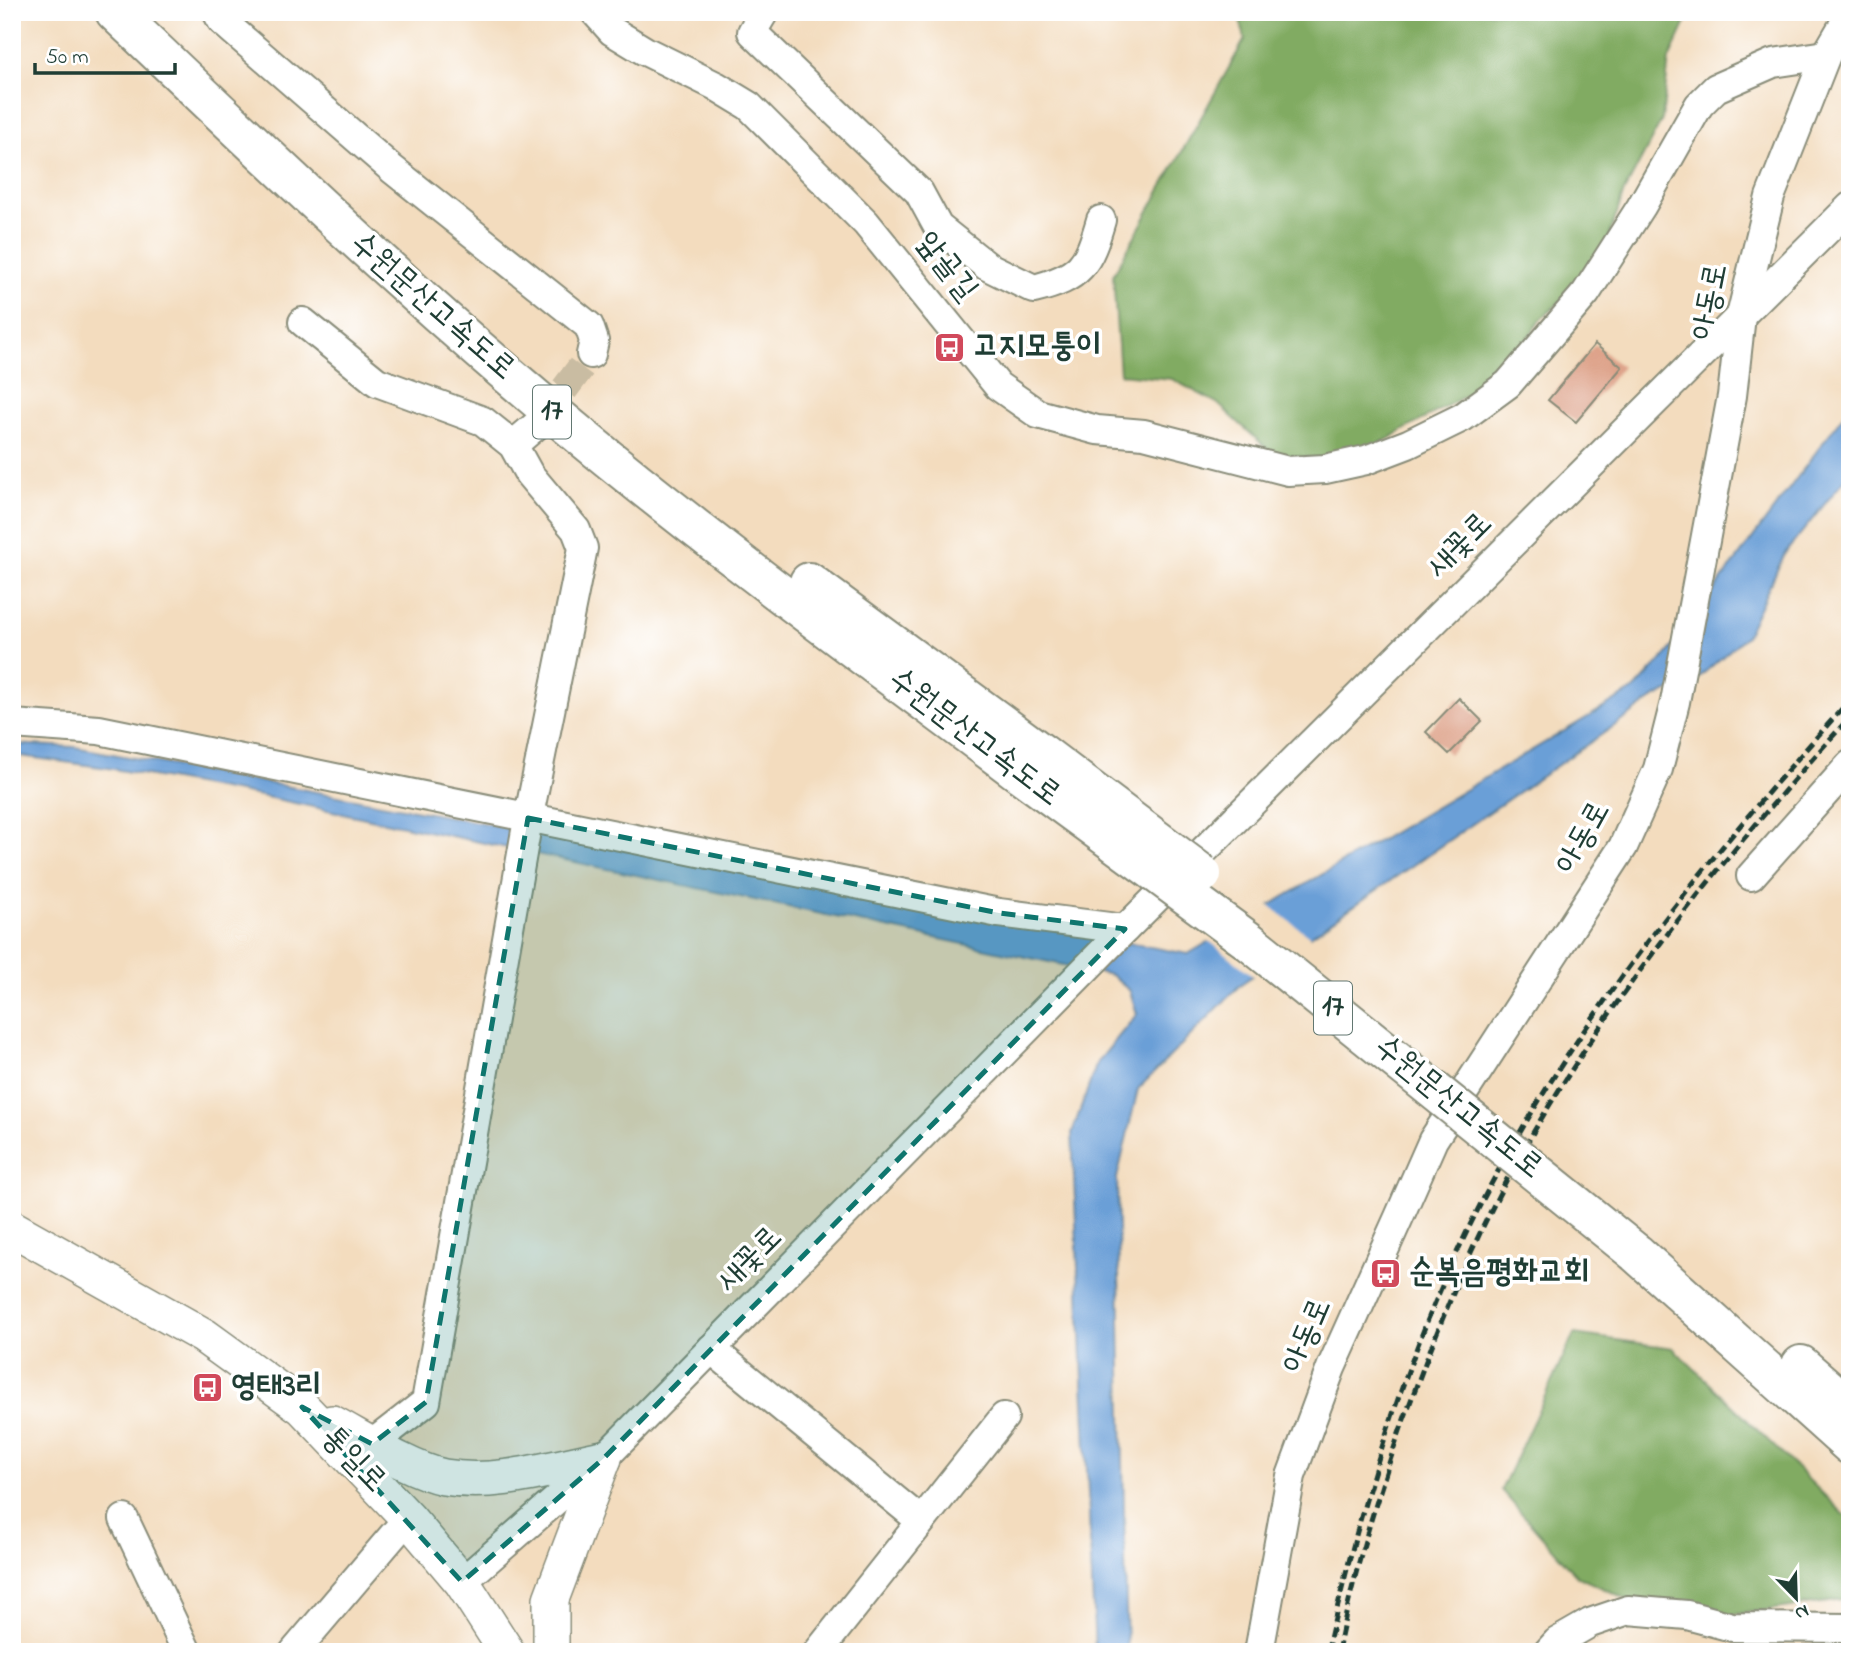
<svg xmlns="http://www.w3.org/2000/svg" width="1862" height="1664" viewBox="0 0 1862 1664" font-family="'Indie Flower','Poor Story',sans-serif">
	<style>
		.forest { fill: #81ab62; stroke: #50744b; stroke-width: 2 }
		.water { fill: #6b9fd7; stroke: #456e86; stroke-width: 2 }
		.pier { fill: #f3dcbe }
		.building { fill: #dea38a }
		.lines { fill: none; stroke-linecap: round; stroke-linejoin: round }
		.minor-tunnel { stroke: #c9bca2; stroke-width: 28; stroke-dasharray: 28 14; stroke-linecap: butt }
		.minor-casing { stroke: #898c79; stroke-width: 32 }
		.major-casing { stroke: #898c79; stroke-width: 38 }
		.highway-casing { stroke: #898c79; stroke-width: 42 }
		.minor { stroke: #fff; stroke-width: 28 }
		.major { stroke: #fff; stroke-width: 35 }
		.highway { stroke: #fff; stroke-width: 38 }
		.rail { stroke: #1f3d34; stroke-width: 5; stroke-dasharray: 10 5; stroke-linecap: butt }
		.highway-bridge-casing { stroke: #898c79; stroke-width: 42; stroke-linecap: butt }
		.highway-bridge { stroke: #fff; stroke-width: 38 }
		.marked { fill: #0f766e; fill-opacity: 0.2; stroke: #0f766e; stroke-width: 5; stroke-dasharray: 14 9; stroke-linejoin: round }
		.labels { text-anchor: middle; dominant-baseline: central; stroke-width: 7; stroke-linejoin: round; paint-order: stroke }
		.shield { fill: #fff; stroke: #627771; stroke-width: 2 }
		.shield-label { font-size: 30px; font-weight: bold; fill: #1f3d34 }
		.street-label { font-size: 32px; fill: #1f3d34; stroke: #fff }
		.poi-label { font-size: 32px; font-weight: bold; fill: #1f3d34; stroke: #fff; text-anchor: start }
	</style>
	<rect width="100%" height="100%" fill="#fff"/>
	<filter id="ink" filterUnits="userSpaceOnUse"><feTurbulence type="fractalNoise" baseFrequency=".0143" numOctaves="2"/><feDisplacementMap in="SourceGraphic" scale="14" xChannelSelector="R" yChannelSelector="G"/><feConvolveMatrix kernelMatrix="1 2 1 2 8 2 1 2 1" color-interpolation-filters="sRGB"/></filter>
	<filter id="wash" filterUnits="userSpaceOnUse"><feTurbulence type="fractalNoise" baseFrequency=".00686" numOctaves="4" result="noise"/><feDisplacementMap in="SourceGraphic" scale="28" xChannelSelector="R" yChannelSelector="G"/><feGaussianBlur stdDeviation="1.57" result="paint"/><feColorMatrix in="noise" values="0 0 0 0 0 0 0 0 0 0 0 0 0 0 0 0 0 1.4 0 .05"/><feComposite in="paint" operator="in"/></filter>
	<g filter="url(#wash)">
		<rect width="100%" height="100%" fill="#f3dcbe"/>
		<g class="forest">
			<polygon points="1238,12 1691,12 1669,59 1662,120 1624,192 1599,267 1541,319 1502,375 1379,444 1331,461 1272,453 1217,403 1172,379 1120,374 1113,275 1245,39"/>
			<polygon points="1574,1334 1673,1348 1850,1520 1850,1599 1678,1622 1578,1577 1501,1490"/>
		</g>
		<polygon class="water" points="1850,406 1850,473 1785,553 1746,636 1695,681 1656,697 1241,984 1138,1089 1117,1178 1127,1652 1095,1652 1072,1133 1097,1063 1137,1014 1130,991 1111,975 266,797 108,768 12,755 12,744 75,747 1188,954 1635,689 1667,654"/>
		<polygon class="pier" points="1265,902 1313,939 1256,978 1205,938"/>
		<g id="blocks">
			<g class="building">
				<polygon points="1595,344 1622,367 1576,422 1548,400"/>
				<polygon points="1459,698 1482,721 1449,754 1426,732"/>
			</g>
		</g>
	</g>
	<g filter="url(#ink)">
		<use href="#blocks" fill-opacity="0" stroke="#898c79" stroke-width="2"/>
		<g class="lines">
			<polyline class="minor-tunnel" points="539,423 591,354"/>
			<defs>
				<g id="minor">
					<polyline points="217,12 222,21 392,169 589,326 594,341 591,354"/>
					<polyline points="595,12 612,31 645,51 716,86 749,106 866,223 998,386 1038,414 1097,430 1144,434 1288,471 1325,469 1366,460 1408,444 1463,417 1508,384 1586,293 1641,207 1699,105 1716,88 1773,63 1826,55"/>
					<path d="M 764,12 L 752,32 L 919,192 L 938,227 L 987,266 L 1034,289 C 1081,277 1088,265 1101,220"/>
					<polyline points="303,322 377,382 483,421 513,445 529,474 576,530 583,548 527,825 426,1402 372,1444"/>
					<polyline points="513,445 539,423"/>
					<polyline points="12,724 99,730 999,913 1125,929"/>
					<polyline points="1751,876 1850,765"/>
					<polyline points="711,1349 921,1521"/>
					<polyline points="124,1519 187,1652"/>
					<polyline points="462,1582 604,1458 1119,935 1850,207"/>
					<polyline points="294,1652 408,1518"/>
					<polyline points="818,1652 1004,1417"/>
					<polyline points="1259,1652 1291,1476 1331,1368 1399,1217 1433,1140 1623,847 1658,769 1675,702 1732,396 1741,316 1770,197 1826,55 1850,14"/>
					<polyline points="1548,1652 1557,1642 1590,1623 1628,1610 1687,1615 1732,1627 1850,1628"/>
				</g>
				<g id="major">
					<polyline points="12,1228 204,1336 302,1407 408,1518 462,1582 507,1652"/>
					<path d="M 332,1423 C 362,1439 412,1471 444,1477 C 498,1486 551,1468 604,1458"/>
					<polyline points="551,1652 551,1599 604,1458"/>
				</g>
				<g id="highway">
					<path d="M 115,12 C 266,156 416,300 577,433 C 721,552 872,662 1021,774"/>
					<polyline points="809,582 1044,755"/>
					<polyline points="1636,1253 1850,1445"/>
					<polyline points="1801,1365 1850,1408"/>
				</g>
			</defs>
			<use href="#minor" class="minor-casing"/>
			<use href="#major" class="major-casing"/>
			<use href="#highway" class="highway-casing"/>
			<use href="#minor" class="minor"/>
			<use href="#major" class="major"/>
			<use href="#highway" class="highway"/>
			<g class="rail">
				<path d="M 1327,1652 C 1363,1493 1412,1333 1489,1188 C 1584,1009 1714,850 1850,700"/>
				<path d="M 1338,1652 C 1353,1574 1377,1497 1403,1422 C 1436,1332 1471,1243 1518,1159 C 1608,998 1727,853 1850,717"/>
			</g>
			<defs>
				<g id="highway-bridge">
					<polyline points="1044,755 1202,874"/>
					<polyline points="1021,774 1250,942 1636,1253"/>
				</g>
			</defs>
			<use href="#highway-bridge" class="highway-bridge-casing"/>
			<use href="#highway-bridge" class="highway-bridge"/>
		</g>
	</g>
	<path class="marked" d="M 528,818 L 999,913 L 1125,929 L 604,1458 L 462,1582 L 302,1407 L 372,1444 L 426,1402 Z"/>
	<defs>
		<symbol id="bus-square" viewBox="-11 -11 22 22"><rect x="-9" y="-9" width="18" height="18" rx="4" fill="#d1495b" stroke="#fff"/><path d="M-5-6H5V4H4V6H2V4H-2V6H-4V4H-5ZM-3.5-4V0h7V-4ZM-3.5 1.2v1.5H-2V1.2ZM2 1.2v1.5H3.5V1.2Z" fill="#fff"/></symbol>
	</defs>
	<g fill-rule="evenodd">
		<use href="#bus-square" x="932" y="330" width="35" height="35"/>
		<use href="#bus-square" x="1368" y="1256" width="35" height="35"/>
		<use href="#bus-square" x="190" y="1370" width="35" height="35"/>
	</g>
	<g class="labels">
		<g class="shield">
			<rect x="533" y="385.5" width="38" height="53" rx="5"/>
			<rect x="1314" y="981.5" width="38" height="53" rx="5"/>
		</g>
		<g class="shield-label">
			<text x="552" y="412">17</text>
			<text x="1333" y="1008">17</text>
		</g>
		<g class="street-label">
			<text transform="translate(946 267) rotate(52)">앞골길</text>
			<text transform="translate(1711 302) rotate(-79)">아동로</text>
			<text transform="translate(432 307) rotate(41)">수원문산고속도로</text>
			<text transform="translate(1460 546) rotate(-45)">새꽃로</text>
			<text transform="translate(974 738) rotate(37)">수원문산고속도로</text>
			<text transform="translate(1584 838) rotate(-61)">아동로</text>
			<text transform="translate(1458 1108) rotate(39)">수원문산고속도로</text>
			<text transform="translate(750 1260) rotate(-45)">새꽃로</text>
			<text transform="translate(1308 1336) rotate(-67)">아동로</text>
			<text transform="translate(353 1460) rotate(46)">통일로</text>
		</g>
		<g class="poi-label">
			<text x="973" y="347">고지모퉁이</text>
			<text x="1409" y="1273">순복음평화교회</text>
			<text x="231" y="1387">영태3리</text>
		</g>
	</g>
	<rect width="1862" height="1664" fill="none" stroke="#fff" stroke-width="42"/>
	<g transform="translate(1796 1598) rotate(157)" stroke="#ffffff" stroke-width="5" paint-order="stroke">
	<path d="M0-5L12 26L0 18L-12 26Z" fill="#1f3d34"/>
	<text y="-10" font-size="19" font-weight="bold" text-anchor="middle" fill="#1f3d34">N</text>
	</g>
	<path d="M35 63v10h140v-10" fill="none" stroke="#1f3d34" stroke-width="3.5"/>
	<text x="46" y="63" font-size="21" fill="#1f3d34" stroke="#ffffff" stroke-width="5" paint-order="stroke">50 m</text>
</svg>
